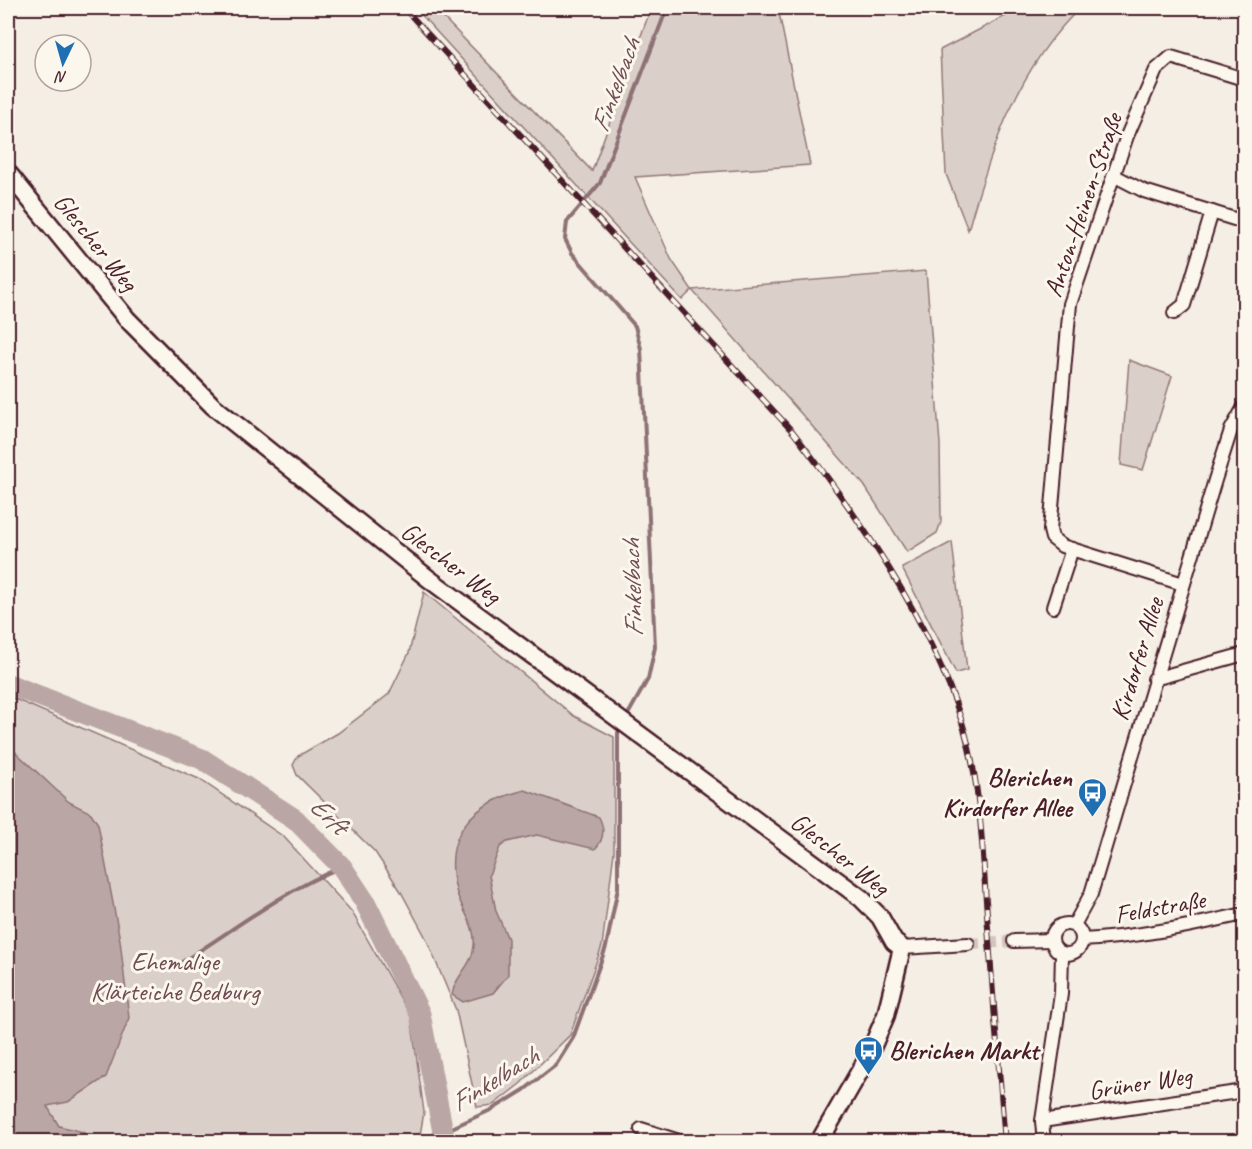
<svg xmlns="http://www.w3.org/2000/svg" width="1252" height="1149" viewBox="0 0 1252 1149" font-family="Caveat,sans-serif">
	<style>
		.green { fill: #dbd0c9; stroke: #92787a; stroke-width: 1.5 }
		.water { fill: #baa7a5; stroke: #8d7174; stroke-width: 1.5 }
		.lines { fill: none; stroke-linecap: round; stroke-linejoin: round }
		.stream { stroke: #8d7174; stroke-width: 4 }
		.river { stroke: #baa7a5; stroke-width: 21 }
		.street-tunnel { stroke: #d2c5bf; stroke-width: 12; stroke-dasharray: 12 6; stroke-linecap: butt }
		.street-casing { stroke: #4a1f2b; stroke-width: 16 }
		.secondary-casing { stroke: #4a1f2b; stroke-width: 21 }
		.street { stroke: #fbf7ec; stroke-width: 12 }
		.secondary { stroke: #fbf7ec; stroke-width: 16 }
		.rail-casing { stroke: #4a1f2b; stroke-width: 6 }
		.rail { stroke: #fbf7ec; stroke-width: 4; stroke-dasharray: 11; stroke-linecap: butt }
		.labels { text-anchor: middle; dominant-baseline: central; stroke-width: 6; stroke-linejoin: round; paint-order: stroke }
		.street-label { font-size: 26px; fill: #4a1f2b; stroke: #fbf7ec }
		.poi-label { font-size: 26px; font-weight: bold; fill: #4a1f2b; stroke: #fbf7ec; text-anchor: end }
		.park-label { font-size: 26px; fill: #6e4b52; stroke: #fbf7ec }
		.water-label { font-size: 27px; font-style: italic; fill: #714f56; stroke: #fbf7ec }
	</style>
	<rect width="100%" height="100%" fill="#f4eee4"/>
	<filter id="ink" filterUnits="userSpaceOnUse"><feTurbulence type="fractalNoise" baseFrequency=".0167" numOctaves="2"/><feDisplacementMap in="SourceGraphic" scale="12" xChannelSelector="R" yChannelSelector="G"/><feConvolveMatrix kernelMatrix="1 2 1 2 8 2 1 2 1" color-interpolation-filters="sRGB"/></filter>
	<g filter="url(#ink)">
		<g class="green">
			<polygon points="415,8 434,8 592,171 651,8 778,8 810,165 635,177 671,259 692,290 926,271 940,444 941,522 937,533 907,552 864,485 692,290 682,300"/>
			<path d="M 1021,8 L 1080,8 C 1018,67 991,149 968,230 L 946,174 L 940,50 Z"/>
			<polygon points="1129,360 1172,376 1143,470 1121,465"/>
			<polygon points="952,542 967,670 956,673 902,568"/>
			<polygon points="424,592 574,716 614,737 614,852 602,946 570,1035 520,1084 493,1105 477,1107 456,1010 426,938 400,890 375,852 297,775 293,765 298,756 338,733 389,694 409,653"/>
			<polygon points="8,696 199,779 284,837 352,912 411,1017 424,1112 419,1141 8,1141"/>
		</g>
		<g class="water">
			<polygon points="8,745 69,802 91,813 98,824 120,940 129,1018 106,1077 68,1102 47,1106 59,1126 83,1132 91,1141 8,1141"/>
			<path d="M 525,790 L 599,817 C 605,829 604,840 595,849 L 537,835 L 507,842 L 500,847 L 489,875 L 496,911 L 508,939 L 508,975 L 493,993 L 463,1002 L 452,995 C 455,975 472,967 474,946 C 476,924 461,910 456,890 C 442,834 472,803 525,790 Z"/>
		</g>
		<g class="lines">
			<g class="stream">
				<polyline points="626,718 648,679 655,647 641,349 635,326 572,253 565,239 567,222 600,183 664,16 665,8"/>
				<path d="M 182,962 C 235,929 284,890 342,867"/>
				<polyline points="443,1132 493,1109 524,1090 556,1065 573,1038 606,947 618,888 618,733 621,727"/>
			</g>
			<polyline class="river" points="8,684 202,759 295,819 342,867 365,902 420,1014 443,1132 442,1142"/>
			<polyline class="street-tunnel" points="968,944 1014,941"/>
			<defs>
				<g id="street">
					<polyline points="1115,176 1144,191 1244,222"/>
					<polyline points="1174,313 1184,305 1212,212"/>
					<polyline points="1183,584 1062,546 1052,538 1050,530 1070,304 1127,136 1156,70 1171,57 1244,79"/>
					<polyline points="1053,607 1072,549"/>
					<polyline points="1154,679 1244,654"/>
					<circle cx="1067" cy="939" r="15"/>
					<polyline points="1074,925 1091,894 1215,480 1231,430 1244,407"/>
					<path d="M 1082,940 C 1138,937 1190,926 1244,914"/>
					<polyline points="1014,941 1052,940"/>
					<polyline points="902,948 968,944"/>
					<polyline points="1042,1121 1244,1091"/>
					<polyline points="641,1129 682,1142"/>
					<polyline points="1044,1142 1042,1121 1061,994 1062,953"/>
				</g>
				<polyline id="secondary" points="8,173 127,319 213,406 429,579 861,898 880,917 894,942 902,948 886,1015 868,1057 819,1142"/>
			</defs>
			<use href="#street" class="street-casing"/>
			<use href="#secondary" class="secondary-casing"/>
			<use href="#street" class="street"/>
			<use href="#secondary" class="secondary"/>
			<defs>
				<path id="rail" d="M 404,8 L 793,432 C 859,517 929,618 962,722 C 980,779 982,842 986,901 C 992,981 998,1062 1005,1142"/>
			</defs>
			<use href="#rail" class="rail-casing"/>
			<use href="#rail" class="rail"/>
		</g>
	</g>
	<defs>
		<symbol id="bus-pin" viewBox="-11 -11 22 30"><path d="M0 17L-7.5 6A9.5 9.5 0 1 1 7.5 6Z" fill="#1f6fb2" stroke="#fbf7ec"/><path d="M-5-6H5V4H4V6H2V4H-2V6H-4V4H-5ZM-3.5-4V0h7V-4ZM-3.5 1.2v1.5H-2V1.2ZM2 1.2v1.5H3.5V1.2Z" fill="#fff"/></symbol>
	</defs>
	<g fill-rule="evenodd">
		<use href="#bus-pin" x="1076" y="776" width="33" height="45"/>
		<use href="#bus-pin" x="852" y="1034" width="33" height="45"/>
	</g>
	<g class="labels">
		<g class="street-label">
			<text transform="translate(1083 205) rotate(-71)">Anton-Heinen-Straße</text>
			<text transform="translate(96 242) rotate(51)">Glescher Weg</text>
			<text transform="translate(451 563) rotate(37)">Glescher Weg</text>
			<text transform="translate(1137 659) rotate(-73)">Kirdorfer Allee</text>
			<text transform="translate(840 854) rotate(38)">Glescher Weg</text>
			<text transform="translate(1160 907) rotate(-10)">Feldstraße</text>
			<text transform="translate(1140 1083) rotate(-9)">Grüner Weg</text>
		</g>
		<g class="poi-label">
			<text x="1072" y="777">Blerichen<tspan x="1072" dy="30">Kirdorfer Allee</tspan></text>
			<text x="889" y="1050" text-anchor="start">Blerichen Markt</text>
		</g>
		<g class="park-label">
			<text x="175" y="961">Ehemalige<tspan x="175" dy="30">Klärteiche Bedburg</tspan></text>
		</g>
		<g class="water-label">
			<text transform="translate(615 85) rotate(-70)">Finkelbach</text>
			<text transform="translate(632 588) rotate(-92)">Finkelbach</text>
			<text transform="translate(329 815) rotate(43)">Erft</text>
			<text transform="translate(494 1079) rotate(-32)">Finkelbach</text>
		</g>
	</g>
	<rect width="1252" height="1149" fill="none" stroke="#fbf7ec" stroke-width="30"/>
	<rect x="15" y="15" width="1222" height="1119" fill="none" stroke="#4a1f2b" stroke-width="2" filter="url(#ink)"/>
	<g transform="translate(63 63) rotate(185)"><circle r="28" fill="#fbf7ec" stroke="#b4a19f" stroke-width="1.5"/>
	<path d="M0-4.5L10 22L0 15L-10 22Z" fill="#1f6fb2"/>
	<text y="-9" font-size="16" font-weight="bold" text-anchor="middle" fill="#4a1f2b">N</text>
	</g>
</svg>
